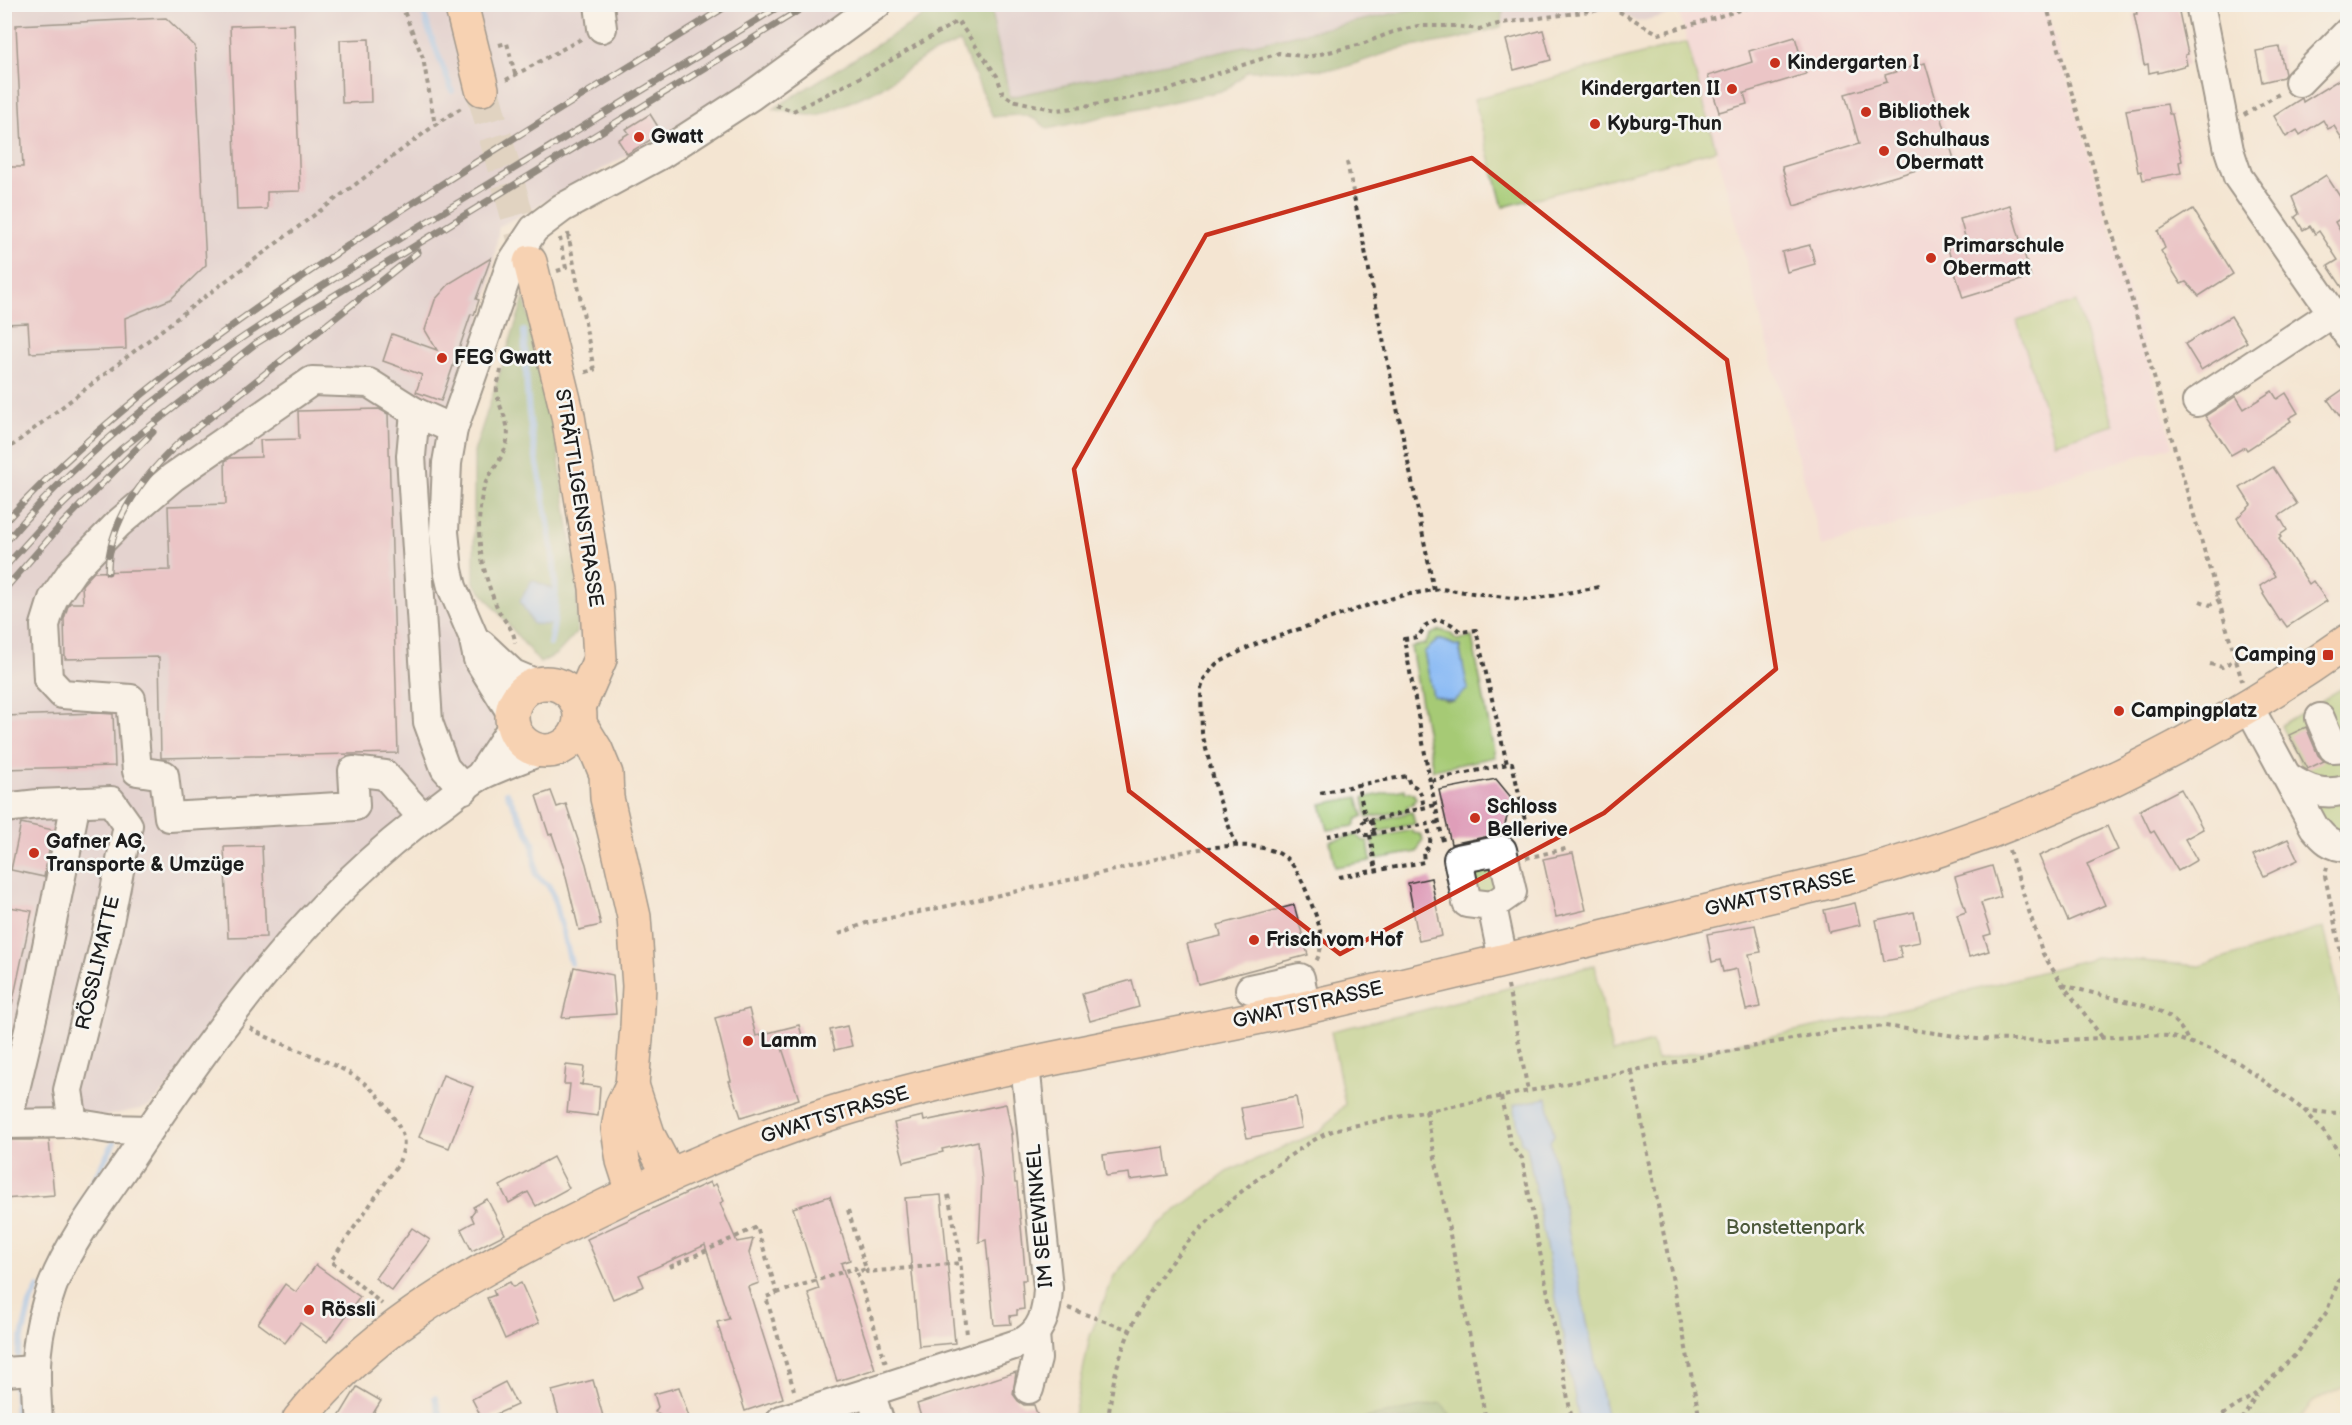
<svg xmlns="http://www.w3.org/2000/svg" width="2352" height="1425" viewBox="0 0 2352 1425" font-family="'Balsamiq Sans',sans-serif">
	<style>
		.built { fill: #f4cfdd }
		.industrial { fill: #d0bdcd }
		.green { fill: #a6ca74; stroke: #617348; stroke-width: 1.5; fill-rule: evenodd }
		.forest { fill: #84ae66; stroke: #506541; stroke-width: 1.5 }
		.sand { fill: #eeda9e; stroke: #857b5d; stroke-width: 1.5 }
		.water { fill: #88b9f4; stroke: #526a88; stroke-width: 1.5 }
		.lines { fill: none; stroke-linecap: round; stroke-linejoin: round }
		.stream { stroke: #88b9f4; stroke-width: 6 }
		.building { fill: #df9eb9 }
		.major-tunnel { stroke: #c9bdae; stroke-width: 33; stroke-dasharray: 33 16; stroke-linecap: butt }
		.minor-casing { stroke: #3c3a37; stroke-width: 32 }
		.major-casing { stroke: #3c3a37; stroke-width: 36 }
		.path { stroke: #3c3a37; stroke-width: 4; stroke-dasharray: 4.5 4.5; stroke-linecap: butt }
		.minor { stroke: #fff; stroke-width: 28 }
		.major { stroke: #fbbb8d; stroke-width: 33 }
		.rail-casing { stroke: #1c1c1c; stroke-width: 7 }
		.rail { stroke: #f6f6f2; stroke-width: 4.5; stroke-dasharray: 14; stroke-linecap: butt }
		.marked { fill: none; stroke: #c8321e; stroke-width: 4.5; stroke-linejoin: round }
		.poi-dot { fill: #c8321e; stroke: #f6f6f2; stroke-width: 2 }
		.labels { text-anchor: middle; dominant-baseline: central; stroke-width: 5; stroke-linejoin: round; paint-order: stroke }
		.poi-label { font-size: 20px; font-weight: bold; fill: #1c1c1c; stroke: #f6f6f2; text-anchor: start }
		.street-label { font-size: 20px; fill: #1c1c1c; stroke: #f6f6f2 }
		.park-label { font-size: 20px; fill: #4c593b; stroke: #f6f6f2 }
	</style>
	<rect width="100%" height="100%" fill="#f6f6f2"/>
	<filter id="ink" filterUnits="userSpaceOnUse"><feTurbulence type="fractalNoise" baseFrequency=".0167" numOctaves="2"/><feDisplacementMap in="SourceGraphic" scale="12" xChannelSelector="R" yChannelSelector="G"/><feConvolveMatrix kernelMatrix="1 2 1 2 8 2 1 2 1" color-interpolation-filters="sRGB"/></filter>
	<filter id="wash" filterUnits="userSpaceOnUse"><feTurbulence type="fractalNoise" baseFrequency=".008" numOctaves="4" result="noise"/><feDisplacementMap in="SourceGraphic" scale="24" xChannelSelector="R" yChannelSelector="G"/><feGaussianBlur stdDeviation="1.35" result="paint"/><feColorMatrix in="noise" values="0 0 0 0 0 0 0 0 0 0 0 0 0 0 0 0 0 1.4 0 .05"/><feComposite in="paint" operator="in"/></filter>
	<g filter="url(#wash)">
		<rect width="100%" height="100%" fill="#f4e5d2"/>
		<polygon class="built" points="1713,4 2046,5 2173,446 1822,546 1679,12"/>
		<g class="industrial">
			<polygon points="4,5 861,5 742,91 499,227 489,291 436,475 496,708 497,729 489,749 149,1107 107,1116 4,1127"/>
			<polygon points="992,5 1432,5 1010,97 995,32"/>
			<polygon points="1504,5 1713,5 1637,22 1613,8 1502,23"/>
		</g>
		<g class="green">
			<polygon points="1687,42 1716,150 1503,207 1474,99"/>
			<polygon points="2076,302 2114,425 2055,443 2017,321"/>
			<path d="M 1440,630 L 1450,633 L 1457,640 L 1472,637 L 1495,757 L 1433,770 L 1411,647 L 1425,644 L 1431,634 ZM 1438,640 C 1446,639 1451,646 1460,646 L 1465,690 L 1453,701 L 1447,701 L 1436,695 L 1428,651 Z"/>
			<polygon points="2347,685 2347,849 2317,815 2304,771 2281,725"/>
			<polygon points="1405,789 1405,792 1413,793 1416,798 1412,805 1407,806 1408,810 1367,818 1363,798"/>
			<polygon points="1358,797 1363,816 1357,819 1354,826 1328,830 1321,804"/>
			<polygon points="1412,812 1415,824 1378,832 1378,826 1375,821"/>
			<polygon points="1412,830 1413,833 1420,834 1423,839 1417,852 1376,859 1372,838"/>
			<polygon points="1356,835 1364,841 1368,841 1371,861 1335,867 1330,841"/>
			<polygon points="1496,863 1500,891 1477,894 1472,866"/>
			<polygon points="2324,927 2347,1034 2347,1384 2313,1402 2298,1420 1073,1420 1090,1336 1114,1276 1158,1224 1229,1171 1321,1131 1345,1104 1331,1031 1420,1011 1595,965 1612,1053 1652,1042 1657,1060 1913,1006 2096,957 2200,966"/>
		</g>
		<g class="forest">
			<path d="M 1504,4 L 1501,27 L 1459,39 L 1399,49 L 1339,69 L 1248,71 L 1226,90 L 1048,129 C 1030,112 1017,114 993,117 L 960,42 L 925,57 L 881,88 L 819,116 L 798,114 L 773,109 L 941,5 L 992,5 L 995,32 L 1010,97 L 1432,5 Z"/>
			<polygon points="524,298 551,404 577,583 577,632 557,654 540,663 474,583 474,452"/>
			<polygon points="1441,1403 1454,1420 1356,1420"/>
		</g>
		<polygon class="sand" points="2347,1384 2347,1414 2340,1420 2298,1420 2313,1402"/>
		<g class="water">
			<polygon points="532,580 557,591 555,625 533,624 520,601"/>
			<path d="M 1438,640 C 1447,639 1451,646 1459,646 L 1468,689 L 1453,701 L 1433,696 L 1424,652 Z"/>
			<polygon points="1547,1098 1554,1135 1550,1141 1607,1420 1579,1420 1527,1146 1521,1142 1514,1105"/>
		</g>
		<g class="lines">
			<g class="stream">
				<polyline points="422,4 428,28 452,91"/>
				<path d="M 524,331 C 526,358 526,386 529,413 C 537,486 568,573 550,644"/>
				<polyline points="507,793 533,842 536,875 548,885 553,894 571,963"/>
				<polyline points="78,1210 114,1142"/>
				<polyline points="18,1355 30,1304 38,1288"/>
				<polyline points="15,1386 17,1420"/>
				<polyline points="435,1398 441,1420"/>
			</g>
		</g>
		<g id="blocks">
			<g class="building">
				<polygon points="2135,4 2174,4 2175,7 2178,7 2188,54 2185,55 2187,65 2158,73 2158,71 2149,73 2148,64 2144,65 2134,14 2137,14"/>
				<polygon points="166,18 195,46 206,265 171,299 125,318 126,349 30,353 28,323 4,324 4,167 23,167 16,25"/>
				<polygon points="294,24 300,191 267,192 267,209 237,210 230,26"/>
				<polygon points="1543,30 1551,60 1514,70 1506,40"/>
				<polygon points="1795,37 1806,74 1744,93 1747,104 1719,112 1708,76 1752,62 1749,51"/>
				<polygon points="369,39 371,102 342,103 340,40"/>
				<polygon points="2279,47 2285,74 2283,77 2262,82 2256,51"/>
				<polygon points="1925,63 1954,159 1794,206 1782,167 1859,144 1845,94 1887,82 1885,75"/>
				<polygon points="2348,74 2348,148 2334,126 2328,129 2323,120 2300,135 2297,130 2286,137 2274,116 2302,98 2303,102"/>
				<polygon points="2167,104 2169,114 2172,114 2182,161 2179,162 2181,173 2143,180 2141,171 2138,172 2126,110"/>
				<polygon points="650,114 662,133 627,154 618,140 629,133 626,129"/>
				<polygon points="2326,175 2348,209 2348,214 2335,222 2348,245 2348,296 2328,266 2338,260 2319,231 2315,234 2310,226 2303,230 2295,217 2299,214 2292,197"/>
				<polygon points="2010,205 2031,277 1963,298 1947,246 1966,240 1960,219"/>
				<polygon points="2193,209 2233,274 2199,296 2186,282 2181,284 2174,273 2161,251 2165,248 2158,231"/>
				<polygon points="1810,245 1815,264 1787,272 1782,252"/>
				<polygon points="491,258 476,299 479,300 474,315 471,314 441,401 416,392 422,375 383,361 392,334 437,350 425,330 435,300 450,283"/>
				<polygon points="2231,316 2247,342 2201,370 2185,344"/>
				<polygon points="2348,386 2348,428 2328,400"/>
				<polygon points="2272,391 2277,399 2286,393 2298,413 2289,418 2291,421 2247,450 2245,447 2231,455 2205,416 2236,396 2244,409"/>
				<polygon points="379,409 388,414 398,753 161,758 159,657 65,659 64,619 68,606 70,603 83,603 82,585 94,572 170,570 168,506 226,504 225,461 230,458 261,457 260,440 299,439 298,411"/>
				<polygon points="2273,467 2297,504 2279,516 2287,530 2280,535 2281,537 2279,539 2309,584 2313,581 2327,601 2287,627 2282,620 2280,621 2263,594 2264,593 2260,586 2275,576 2237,518 2251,505 2240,488"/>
				<polygon points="98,713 113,714 115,766 4,769 4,716"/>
				<polygon points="2306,727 2318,755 2324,761 2307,769 2289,735"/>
				<polygon points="1496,779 1510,796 1511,804 1505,824 1507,834 1499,834 1451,844 1439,790"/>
				<polygon points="2181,789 2203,829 2185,839 2197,860 2178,871 2154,831 2151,833 2140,810"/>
				<polygon points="551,791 557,807 566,804 586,864 601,925 579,930 564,869 552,834 549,835 536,796"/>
				<polygon points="21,823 53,830 44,877 11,870"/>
				<polygon points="2107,826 2118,850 2087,864 2105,905 2068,921 2039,856"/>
				<polygon points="2288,839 2298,860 2264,876 2253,855"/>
				<polygon points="262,846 266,937 228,938 224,847"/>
				<polygon points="1573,853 1586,910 1556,917 1543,859"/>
				<polygon points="1992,866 2001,897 1981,903 1991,934 1984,936 1989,951 1969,957 1957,915 1966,912 1955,877"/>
				<polygon points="1431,878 1442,936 1419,941 1408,883"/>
				<polygon points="1855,903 1860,925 1829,932 1824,910"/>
				<polygon points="1294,905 1308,955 1198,984 1187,944 1221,936 1218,925"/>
				<polygon points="4,906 32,911 12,1005 4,1004"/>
				<polygon points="1914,912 1920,942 1899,946 1902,958 1884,961 1876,920"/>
				<polygon points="1755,925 1761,952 1749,954 1760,1007 1746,1010 1737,969 1723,972 1720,960 1712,962 1707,934"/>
				<polygon points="574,967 613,975 616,1014 562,1018"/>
				<polygon points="1132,980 1139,1007 1090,1021 1082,994"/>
				<polygon points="749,1009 756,1036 799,1025 804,1043 782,1048 799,1099 741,1117 729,1081 731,1081 715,1018"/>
				<polygon points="847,1026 852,1046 835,1050 830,1030"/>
				<polygon points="566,1065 584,1067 582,1085 579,1084 600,1087 598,1116 567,1112 570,1084 564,1084"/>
				<polygon points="443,1075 473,1087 449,1148 419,1137"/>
				<polygon points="1296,1097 1302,1128 1247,1138 1241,1108"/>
				<polygon points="1006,1104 1012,1134 1011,1134 1015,1183 1017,1183 1026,1280 1022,1280 1024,1309 1017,1310 1017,1315 1010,1316 1011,1324 994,1325 986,1240 979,1242 982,1181 978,1141 942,1149 943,1152 904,1162 894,1123 923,1116 924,1121"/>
				<polygon points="4,1140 49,1140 54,1195 4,1199"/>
				<polygon points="1164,1147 1168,1175 1130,1180 1129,1173 1106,1176 1103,1155"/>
				<polygon points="553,1157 569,1188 536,1206 528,1192 509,1203 500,1186"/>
				<polygon points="710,1182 712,1186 716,1184 724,1201 720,1203 737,1242 753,1239 749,1253 759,1283 748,1287 783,1398 745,1411 717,1322 729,1319 705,1245 639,1275 644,1286 613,1299 587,1239"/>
				<polygon points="941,1195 955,1343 919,1346 905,1198"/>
				<polygon points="830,1196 850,1260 841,1263 875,1369 837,1381 808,1293 819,1289 793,1208"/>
				<polygon points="487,1199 505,1234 472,1251 461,1229 474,1222 471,1215 475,1210 473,1207"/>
				<polygon points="412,1228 430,1240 392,1291 375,1278"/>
				<polygon points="316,1265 360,1297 327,1342 300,1323 285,1343 258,1323 285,1284 296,1292"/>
				<polygon points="510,1282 513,1287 521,1283 539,1323 505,1339 487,1298 495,1295 493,1290"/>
				<polygon points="1016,1372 1013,1394 1018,1401 1024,1405 1034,1405 1039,1420 922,1420 917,1404"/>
				<polygon points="593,1380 604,1420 560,1420 552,1391"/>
				<polygon points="505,1382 517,1405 483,1420 472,1399"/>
				<polygon points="357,1387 381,1401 369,1420 337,1420"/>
				<polygon points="679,1387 690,1420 662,1420 660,1414 655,1412 658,1407 654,1394"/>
			</g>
		</g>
	</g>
	<g filter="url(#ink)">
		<use href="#blocks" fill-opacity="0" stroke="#3c3a37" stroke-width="1.5"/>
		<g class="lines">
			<polyline class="major-tunnel" points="482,89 530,262"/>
			<defs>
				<g id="minor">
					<polyline points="599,4 602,28"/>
					<polyline points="2200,4 2229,150 2238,177 2348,335"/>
					<polyline points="2299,82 2348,32"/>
					<polyline points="2197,402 2332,313"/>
					<polyline points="415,412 411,456 428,722 445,768 464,789"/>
					<polyline points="481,644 513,674 537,684"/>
					<path d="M 2249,707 L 2314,827 C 2324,839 2331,847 2348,847"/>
					<polyline points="512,714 478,659 473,636 452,587 448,570 444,532 447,463 453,429 511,264 534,229 562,208 660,155 751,96 877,4"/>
					<polyline points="2320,718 2333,748 2348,747"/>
					<polyline points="480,776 513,726"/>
					<path d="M 2288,777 C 2307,790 2325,797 2348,789"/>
					<polyline points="4,808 38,804 111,801 128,825 106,937 68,1090 73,1123 110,1129 149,1130"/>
					<polyline points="423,818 385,775 353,771 355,806 169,817 164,775 137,771 131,699 62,694 48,679 45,625 53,599 73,570 119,523 173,477 312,381 369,383 415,412 453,429"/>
					<polyline points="1492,906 1467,903 1458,859 1502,850 1512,892 1492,906 1503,959"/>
					<polyline points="1250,989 1300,978 1305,1007"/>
					<polyline points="7,1123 36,1001 76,802"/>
					<polyline points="4,1124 73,1123"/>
					<polyline points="4,1372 34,1370"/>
					<polyline points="1029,1389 1037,1359 1035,1333"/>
					<path d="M 38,1420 C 34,1369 34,1337 52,1287 C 69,1242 105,1196 132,1156 C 215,1031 311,898 434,810 C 449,800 467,783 482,775 C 501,766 521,759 540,751"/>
					<polyline points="781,1420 870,1392"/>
					<path d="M 879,1420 L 870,1392 L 1020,1343 C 1043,1333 1047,1311 1048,1288 L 1025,1064"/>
				</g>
				<g id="major">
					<polyline points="461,4 482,89"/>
					<polyline points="530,262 568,416 596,588 600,659 579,707"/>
					<circle cx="546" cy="717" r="34"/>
					<polyline points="580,724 596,750 606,774 607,798 634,917 639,986 637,1027 632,1085 622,1106 618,1129 623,1161 633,1192"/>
					<polyline points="632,1085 649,1137 669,1175"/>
					<path d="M 299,1420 C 367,1334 455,1283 551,1233 C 643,1186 736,1143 835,1112 C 989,1065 1150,1042 1307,1007 C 1486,966 1664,921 1842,879 C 2027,830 2192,751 2348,641"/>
				</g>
			</defs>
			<use href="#minor" class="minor-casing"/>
			<use href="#major" class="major-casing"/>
			<g class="path">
				<polyline points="401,4 423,58 435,125"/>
				<polyline points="1815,4 1817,5"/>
				<polyline points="2046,4 2242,681"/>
				<polyline points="499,45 507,43 515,74"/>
				<polyline points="506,80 581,39"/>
				<polyline points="776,105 793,111 871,72 958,21 997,76 1003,94 1012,100 1056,110 1084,107 1165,91 1279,53 1308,57 1362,44 1393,32 1418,26 1455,26 1479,29 1502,23 1613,8 1659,34 1761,4"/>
				<polyline points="2244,115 2279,94"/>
				<polyline points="1347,162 1434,590"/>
				<polyline points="568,233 594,370 582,373"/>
				<polyline points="557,271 566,268 560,240 569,238"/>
				<path d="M 501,370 C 500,377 496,385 497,393 C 499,410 511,422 507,441 C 504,457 493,468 486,482 C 479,499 478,526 480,545 C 482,566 489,588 497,607 C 502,620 515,629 515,643"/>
				<polyline points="4,452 207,295 435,125 464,106"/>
				<polyline points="2200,601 2210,605 2219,600"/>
				<polyline points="2210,664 2222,667 2236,659"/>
				<polyline points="1430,781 1404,639 1418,637 1426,625 1438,619 1451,624 1461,632 1476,630 1507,764"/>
				<polyline points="1320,793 1358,785"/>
				<circle cx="1367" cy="828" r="7"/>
				<path d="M 1366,821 L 1358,785 L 1407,776 L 1410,785 C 1422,787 1422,798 1424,808"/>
				<polyline points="1369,821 1435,805"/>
				<polyline points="1372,834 1439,822"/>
				<polyline points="1370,835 1376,871"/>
				<polyline points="1327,836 1360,830"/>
				<polyline points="1443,841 1430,781 1512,763 1527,829 1515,831"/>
				<polyline points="1236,846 1218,796 1202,733 1201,689 1204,679 1216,664 1253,645 1375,603 1404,595 1441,589 1528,600 1599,587"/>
				<polyline points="2009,850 2043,954 2062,984 2102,1037"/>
				<polyline points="1526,858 1569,848"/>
				<polyline points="2327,867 2325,876 2348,987"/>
				<path d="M 1339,877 L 1424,862 L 1423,852 C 1434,845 1430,836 1427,825"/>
				<path d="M 839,934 L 866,923 C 949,906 1032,888 1115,870 C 1146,863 1176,851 1208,848 C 1231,845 1259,843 1280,854 C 1297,863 1304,886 1311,903 C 1319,922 1327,944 1315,963"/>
				<path d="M 2063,985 C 2081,990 2100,995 2118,999 C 2148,1007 2174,1009 2188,1041"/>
				<polyline points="1508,986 1528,1091"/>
				<path d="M 250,1028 C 299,1057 361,1061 392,1115 C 405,1136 408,1143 397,1166 L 331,1261 L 382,1304"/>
				<polyline points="1632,1072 1700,1420"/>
				<polyline points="1501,1097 1511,1146 1522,1158 1572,1420"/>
				<path d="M 2304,1110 C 2321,1128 2337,1146 2348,1169"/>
				<polyline points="1426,1111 1486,1420"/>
				<polyline points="948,1195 959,1247 967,1335"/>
				<polyline points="848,1210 866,1269 857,1272 886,1364"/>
				<polyline points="670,1267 757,1227 777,1293 766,1297 794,1390"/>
				<polyline points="866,1269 867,1272 960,1263"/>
				<polyline points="777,1293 855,1268 857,1272"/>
				<polyline points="1068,1308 1130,1330"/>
				<path d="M 1108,1420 C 1110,1404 1112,1387 1116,1371 C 1138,1287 1198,1222 1267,1172 C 1290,1156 1311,1139 1337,1129 L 1832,1031 L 1885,1026 L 1977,1039 L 2050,1041 L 2147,1035 L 2169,1036 L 2210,1049 L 2239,1063 L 2304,1110 L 2329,1113 L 2348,1112"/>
				<polyline points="2215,1420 2257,1393 2294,1356 2326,1313 2348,1257"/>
				<polyline points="2242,1420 2256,1395"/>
			</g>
			<use href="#minor" class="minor"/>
			<use href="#major" class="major"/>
			<defs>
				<g id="rail">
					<path d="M 4,523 C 106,413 219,332 343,249 C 469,164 600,85 730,4"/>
					<path d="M 4,544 C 118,407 271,317 420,226 C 541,153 662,78 783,4"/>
					<polyline points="4,568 53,514 121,449 255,344 809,4"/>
					<path d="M 108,572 C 108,519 147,472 184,438 L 418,252"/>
					<polyline points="4,590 62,524 153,432"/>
				</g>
			</defs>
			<use href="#rail" class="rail-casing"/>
			<use href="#rail" class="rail"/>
		</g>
	</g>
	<path d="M0 0H2352V1425H0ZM 1472,158 L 1727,360 L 1776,669 L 1604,813 L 1340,954 L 1129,791 L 1074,469 L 1206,235 Z" fill="#f4e5d2" fill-opacity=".55" fill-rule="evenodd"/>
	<path class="marked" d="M 1472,158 L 1727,360 L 1776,669 L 1604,813 L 1340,954 L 1129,791 L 1074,469 L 1206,235 Z"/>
	<g class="poi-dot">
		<circle cx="1775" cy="63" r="6"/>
		<circle cx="1732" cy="89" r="6"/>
		<circle cx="1866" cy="112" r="6"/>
		<circle cx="1595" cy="124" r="6"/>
		<circle cx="639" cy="137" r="6"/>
		<circle cx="1884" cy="151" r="6"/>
		<circle cx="1931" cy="258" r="6"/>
		<circle cx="442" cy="358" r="6"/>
		<rect x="2322" y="649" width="12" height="12" rx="3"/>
		<circle cx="2119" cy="711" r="6"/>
		<circle cx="1475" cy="818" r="6"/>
		<circle cx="34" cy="853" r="6"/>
		<circle cx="1254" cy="940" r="6"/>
		<circle cx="748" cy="1041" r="6"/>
		<circle cx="309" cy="1310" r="6"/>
	</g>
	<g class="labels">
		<g class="poi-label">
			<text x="1787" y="63">Kindergarten I</text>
			<text x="1720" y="89" text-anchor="end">Kindergarten II</text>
			<text x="1878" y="112">Bibliothek</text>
			<text x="1607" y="124">Kyburg-Thun</text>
			<text x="651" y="137">Gwatt</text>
			<text x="1896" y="140">Schulhaus<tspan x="1896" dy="23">Obermatt</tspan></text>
			<text x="1943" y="246">Primarschule<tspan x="1943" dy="23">Obermatt</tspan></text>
			<text x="454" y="358">FEG Gwatt</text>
			<text x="2316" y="655" text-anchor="end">Camping</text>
			<text x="2131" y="711">Campingplatz</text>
			<text x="1487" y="807">Schloss<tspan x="1487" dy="23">Bellerive</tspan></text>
			<text x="46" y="842">Gafner AG,<tspan x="46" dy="23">Transporte &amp; Umzüge</tspan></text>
			<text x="1266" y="940">Frisch vom Hof</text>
			<text x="760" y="1041">Lamm</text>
			<text x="321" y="1310">Rössli</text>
		</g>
		<g class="street-label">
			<text transform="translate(579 498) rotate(81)">STRÄTTLIGENSTRASSE</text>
			<text transform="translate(1780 893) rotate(-13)">GWATTSTRASSE</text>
			<text transform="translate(98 963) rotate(-77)">RÖSSLIMATTE</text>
			<text transform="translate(1308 1005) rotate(-13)">GWATTSTRASSE</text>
			<text transform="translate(835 1115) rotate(-17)">GWATTSTRASSE</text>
			<text transform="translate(1040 1216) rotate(-95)">IM SEEWINKEL</text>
		</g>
		<g class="park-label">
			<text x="1795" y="1228">Bonstettenpark</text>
		</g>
	</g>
	<rect width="2352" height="1425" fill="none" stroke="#f6f6f2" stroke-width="24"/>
</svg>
